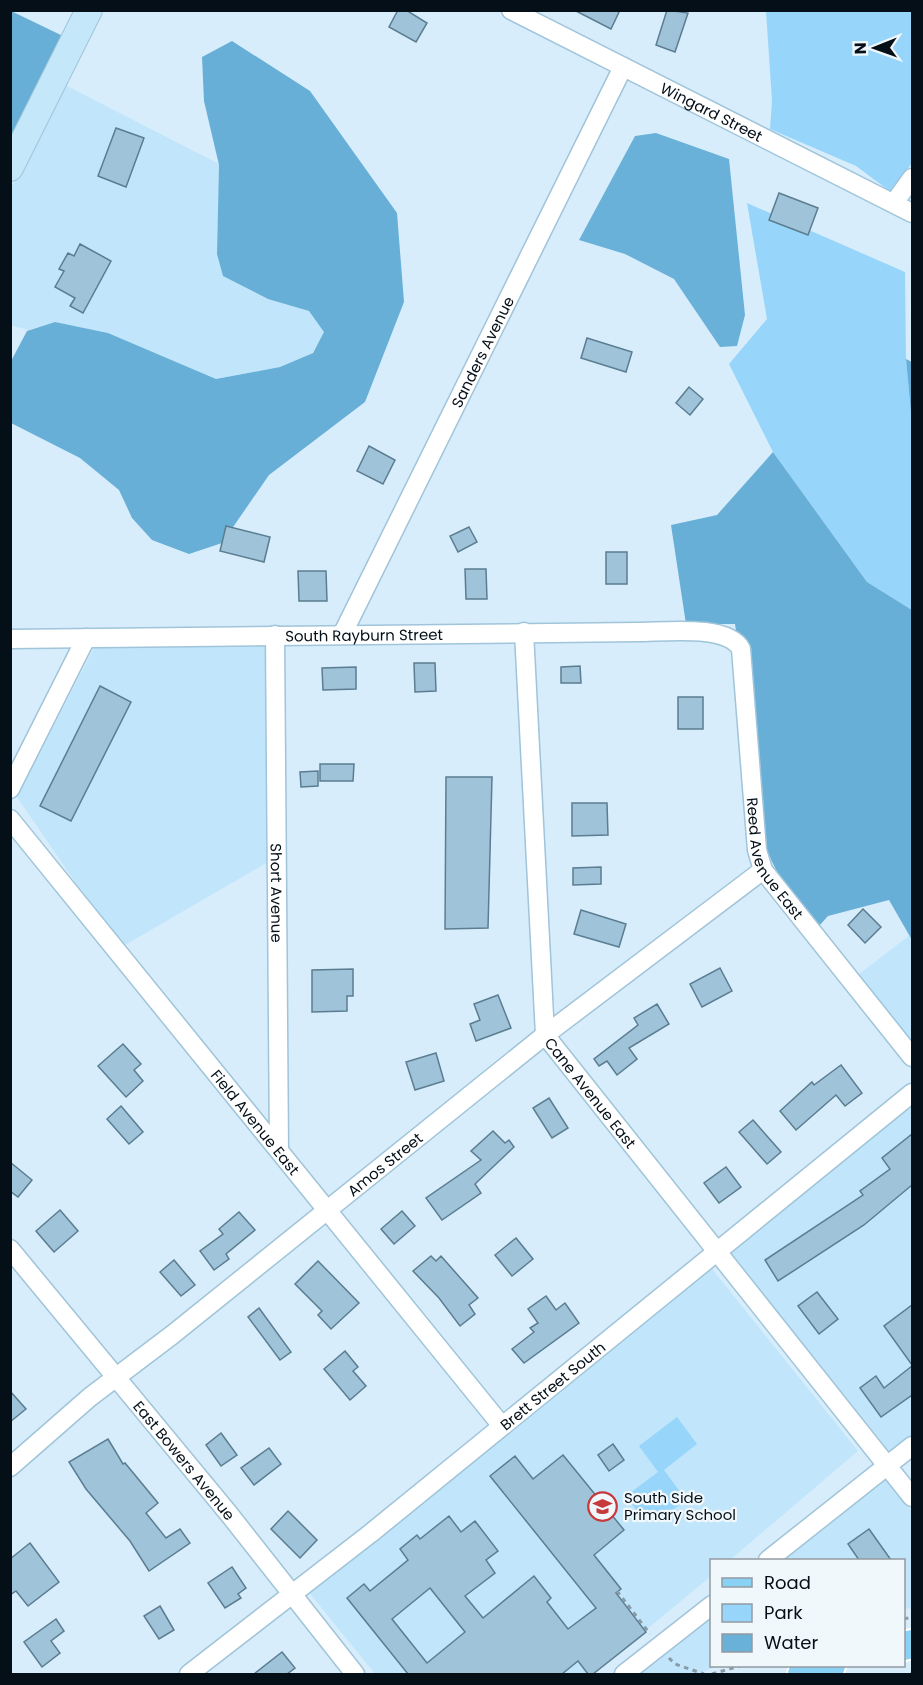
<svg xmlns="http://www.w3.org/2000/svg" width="923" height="1685" viewBox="0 0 923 1685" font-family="Poppins,sans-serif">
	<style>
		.built { fill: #c1e5fa }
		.green { fill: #97d6fa }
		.forest { fill: #67afd7 }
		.water { fill: #69b1d9 }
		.building { fill: #9fc3d9; stroke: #5b7d91; stroke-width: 1.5; fill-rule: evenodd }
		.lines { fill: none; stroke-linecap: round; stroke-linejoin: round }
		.street-casing { stroke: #a0c4d9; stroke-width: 21 }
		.secondary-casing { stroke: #a0c4d9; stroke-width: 28 }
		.primary-casing { stroke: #fff; stroke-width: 32 }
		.path { stroke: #899ba7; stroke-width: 3; stroke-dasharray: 4.5 4.5; stroke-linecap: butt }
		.street { stroke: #fff; stroke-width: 18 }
		.secondary { stroke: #c4e8fa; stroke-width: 26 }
		.primary { stroke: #89d1f5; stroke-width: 28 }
		.labels { text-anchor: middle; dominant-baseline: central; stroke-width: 4.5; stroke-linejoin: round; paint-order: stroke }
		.street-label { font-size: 15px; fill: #040f17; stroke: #f1f8fc }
		.poi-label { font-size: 15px; fill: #040f17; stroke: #f1f8fc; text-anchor: start }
	</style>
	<rect width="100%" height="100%" fill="#d7edfb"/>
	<g class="built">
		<polygon points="63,84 219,164 217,254 268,299 309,311 325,331 312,353 280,367 216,379 108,333 55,322 28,330 11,325 10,189"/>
		<polygon points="266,644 268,862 125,945 86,898 17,797 95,646"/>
		<polygon points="910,935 912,940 912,1043 858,975"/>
		<polygon points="912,1104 912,1435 890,1452 729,1251"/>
		<polygon points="709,1265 858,1451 730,1560 712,1560 711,1576 593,1674 375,1674 307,1590"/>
		<polygon points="886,1477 912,1512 912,1607 904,1610 904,1560 782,1560"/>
		<polygon points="711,1616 712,1666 719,1666 696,1674 638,1674"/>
	</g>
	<g class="green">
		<polygon points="766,11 912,11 912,163 891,192 856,166 770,129 772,101"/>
		<polygon points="747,203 905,272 906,359 912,424 912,610 867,582 773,452 729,364 767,319"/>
		<polygon points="677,1417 697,1444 664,1470 686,1500 658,1521 644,1520 626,1496 658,1472 639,1446"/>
	</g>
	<g class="forest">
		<polygon points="11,11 65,37 11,147"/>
		<polygon points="232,41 310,91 397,213 404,302 365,402 269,475 222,543 189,554 152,540 132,518 119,490 80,458 11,423 10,363 27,331 55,322 108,333 216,379 280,367 313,353 324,332 309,311 268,299 223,276 217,254 219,165 204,101 202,57"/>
		<polygon points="906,359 912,362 912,424"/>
		<path d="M 773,452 L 867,582 L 912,610 L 912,940 L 889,900 L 828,916 L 819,926 C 798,901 777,879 767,849 L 751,649 L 747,640 L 736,631 L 735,624 L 686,624 L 671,525 L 717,515 Z"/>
	</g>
	<polygon class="water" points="656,133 729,159 745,315 737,346 720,347 674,279 625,254 579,240 635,136"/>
	<g class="building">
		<polygon points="398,10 406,10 427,23 416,42 389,27"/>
		<polygon points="574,10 620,10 611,29"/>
		<polygon points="667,10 688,13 675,52 656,45"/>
		<polygon points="116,128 144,138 126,187 98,176"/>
		<polygon points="779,193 818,208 808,235 769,220"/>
		<polygon points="80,244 111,261 83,313 70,306 75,298 55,287 64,271 59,269 68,253 74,256"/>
		<polygon points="587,338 632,352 626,372 581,358"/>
		<polygon points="689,387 703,399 690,415 676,403"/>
		<polygon points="369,446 395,460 383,484 357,471"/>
		<polygon points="226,526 270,537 264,562 220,551"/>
		<polygon points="469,527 477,542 458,552 450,536"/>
		<rect x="606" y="552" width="21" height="32"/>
		<polygon points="465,569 486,569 487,599 466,599"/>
		<polygon points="298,571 326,571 327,601 299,601"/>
		<polygon points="414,663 435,663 436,691 415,692"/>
		<polygon points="580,666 581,683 561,683 561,667"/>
		<polygon points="356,667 356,689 323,690 322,668"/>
		<polygon points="100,686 131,702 71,821 40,806"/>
		<rect x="678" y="697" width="25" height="32"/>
		<polygon points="320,764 354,764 353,781 320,781"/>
		<polygon points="318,771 318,786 301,787 300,772"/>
		<polygon points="446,777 492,777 488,928 445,929"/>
		<polygon points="572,803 607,803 608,835 572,836"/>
		<polygon points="601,867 601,884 573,885 573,868"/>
		<polygon points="863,909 881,927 865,943 848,925"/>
		<polygon points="581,910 626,924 619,947 574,934"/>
		<polygon points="720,968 732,991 702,1007 690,984"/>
		<polygon points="353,969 353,996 347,996 347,1011 312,1012 312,970"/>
		<polygon points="498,995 511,1028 476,1041 470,1024 480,1020 474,1004"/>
		<polygon points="657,1004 669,1024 629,1048 637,1059 617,1075 607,1061 599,1066 594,1059 638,1025 634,1018"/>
		<polygon points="123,1044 141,1064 134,1070 143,1081 126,1097 98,1066"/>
		<polygon points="436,1053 444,1081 415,1090 406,1062"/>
		<polygon points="841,1065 862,1093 845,1106 836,1095 796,1130 780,1111 812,1082 814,1085"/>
		<polygon points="549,1098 568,1128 552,1138 533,1108"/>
		<polygon points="121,1106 143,1132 129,1144 107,1119"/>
		<polygon points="753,1120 781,1152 767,1164 739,1132"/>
		<polygon points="493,1131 505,1143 509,1140 514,1147 475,1184 481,1193 442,1220 426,1198 481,1160 471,1151"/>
		<polygon points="912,1134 912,1185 864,1225 778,1281 765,1260 863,1195 860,1191 890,1169 882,1158"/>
		<polygon points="10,1162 32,1180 18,1197 10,1191"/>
		<polygon points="726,1167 741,1187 719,1203 704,1183"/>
		<polygon points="60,1210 78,1231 54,1252 36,1231"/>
		<polygon points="402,1211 415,1226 394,1244 381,1229"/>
		<polygon points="239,1212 255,1230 226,1254 229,1259 214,1270 200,1251 223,1234 219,1229"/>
		<polygon points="516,1238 533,1259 512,1276 495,1255"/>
		<polygon points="431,1256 436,1261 441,1256 478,1298 469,1305 475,1314 460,1326 439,1298 413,1271"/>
		<polygon points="174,1260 195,1285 181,1296 160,1272"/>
		<polygon points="318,1261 359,1303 331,1329 318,1315 322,1311 295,1284"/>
		<polygon points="817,1292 838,1319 819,1334 798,1306"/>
		<polygon points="546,1296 556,1310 565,1303 579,1323 524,1363 512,1349 534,1332 530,1328 538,1323 528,1309"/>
		<polygon points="912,1305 912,1365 884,1326"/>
		<polygon points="259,1308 291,1352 280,1360 248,1317"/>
		<polygon points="345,1351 358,1367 353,1371 366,1386 350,1400 324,1369"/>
		<polygon points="912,1366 912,1395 881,1417 860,1388 876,1376 884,1388"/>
		<polygon points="10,1391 26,1409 10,1422"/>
		<polygon points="221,1433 237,1455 221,1466 206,1445"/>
		<polygon points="108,1439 123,1464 125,1463 158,1503 146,1513 166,1538 180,1529 190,1543 149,1571 130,1541 86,1489 69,1462"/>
		<polygon points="613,1444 624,1460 609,1471 598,1455"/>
		<polygon points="269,1448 281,1464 254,1485 241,1468"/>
		<path d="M 563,1455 L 624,1530 L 594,1555 L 621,1589 L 616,1593 L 646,1632 L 593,1674 L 588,1674 L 578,1661 L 562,1674 L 408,1674 L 347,1598 L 364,1584 L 370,1591 L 408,1560 L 400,1549 L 417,1535 L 420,1539 L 449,1516 L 461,1532 L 475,1521 L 498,1551 L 486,1560 L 495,1573 L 465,1596 L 483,1618 L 534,1576 L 551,1598 L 547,1602 L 568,1629 L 596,1608 L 490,1476 L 515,1456 L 533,1479 ZM 430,1588 L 465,1632 L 427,1663 L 392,1619 Z"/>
		<polygon points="288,1511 317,1540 300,1558 271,1529"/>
		<polygon points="869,1529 891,1560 859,1560 848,1544"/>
		<polygon points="30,1543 59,1582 28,1606 16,1591 10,1595 10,1559"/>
		<polygon points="232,1567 246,1588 238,1594 241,1598 225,1608 208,1583"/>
		<polygon points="160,1606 174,1630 159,1639 144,1616"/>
		<polygon points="56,1619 64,1631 51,1641 60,1653 42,1667 24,1642"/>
		<polygon points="282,1652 295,1668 287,1674 254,1674"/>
	</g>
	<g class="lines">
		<defs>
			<g id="street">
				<path id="s1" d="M 511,10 L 912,213"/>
				<polyline points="894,203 912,178"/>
				<path id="s2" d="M 524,632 L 545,1035 L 912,1497"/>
				<path id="s3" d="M 275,635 L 279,1150"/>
				<path id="s4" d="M 342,635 L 623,67"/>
				<path id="s5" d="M 10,639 C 220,636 429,634 638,632 C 664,632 728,624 741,649 L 757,850 L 763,870 L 912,1057"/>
				<polyline points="10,789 86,638"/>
				<path id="s6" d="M 10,819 L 502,1426"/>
				<path id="s7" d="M 10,1249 L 229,1514 L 355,1674"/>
				<path id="s8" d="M 10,1467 L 90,1397 L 172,1335 L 545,1035 L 763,870"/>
				<polyline points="768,1560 912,1446"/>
				<path id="s9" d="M 189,1674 L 371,1533 L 912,1093"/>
				<polyline points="624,1674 712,1605"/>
			</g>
			<polyline id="secondary" points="10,168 89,10"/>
			<g id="primary">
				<polyline points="904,1646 912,1644"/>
				<polyline points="802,1674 831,1666"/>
			</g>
		</defs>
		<use href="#street" class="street-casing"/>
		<use href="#secondary" class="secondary-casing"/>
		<use href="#primary" class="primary-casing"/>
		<g class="path">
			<polyline points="617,1591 650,1634"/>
			<polyline points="904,1619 912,1617"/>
			<polyline points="669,1658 675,1664 704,1674"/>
			<polyline points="712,1674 740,1666"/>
			<polyline points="910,1674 912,1674"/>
		</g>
		<use href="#street" class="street"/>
		<use href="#secondary" class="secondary"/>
		<use href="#primary" class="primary"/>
	</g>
	<defs>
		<symbol id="school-ring" viewBox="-11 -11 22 22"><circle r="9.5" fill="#f1f8fc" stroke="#c8393b" stroke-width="1.5"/><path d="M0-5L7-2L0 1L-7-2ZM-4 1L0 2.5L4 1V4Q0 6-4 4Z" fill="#c8393b"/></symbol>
	</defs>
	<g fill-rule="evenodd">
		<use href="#school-ring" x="586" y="1490" width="33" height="33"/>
	</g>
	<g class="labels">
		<g class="street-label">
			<text stroke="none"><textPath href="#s1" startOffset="225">Wingard Street</textPath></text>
			<text stroke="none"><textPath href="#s4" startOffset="316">Sanders Avenue</textPath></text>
			<text stroke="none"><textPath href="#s5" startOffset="354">South Rayburn Street</textPath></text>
			<text stroke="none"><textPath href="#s5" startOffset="952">Reed Avenue East</textPath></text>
			<text stroke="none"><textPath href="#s3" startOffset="258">Short Avenue</textPath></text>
			<text stroke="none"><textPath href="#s2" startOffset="477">Cane Avenue East</textPath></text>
			<text stroke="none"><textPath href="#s6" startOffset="390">Field Avenue East</textPath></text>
			<text stroke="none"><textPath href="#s8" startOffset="482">Amos Street</textPath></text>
			<text stroke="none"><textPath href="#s9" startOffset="464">Brett Street South</textPath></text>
			<text stroke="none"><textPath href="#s7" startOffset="274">East Bowers Avenue</textPath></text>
		</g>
		<g class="poi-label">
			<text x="624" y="1497">South Side<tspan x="624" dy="17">Primary School</tspan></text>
		</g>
	</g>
	<rect width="923" height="1685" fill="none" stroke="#040f17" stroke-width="24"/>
	<rect x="710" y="1559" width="195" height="108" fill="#f1f8fc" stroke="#929ba0" stroke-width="1.5"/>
	<rect x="722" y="1578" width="30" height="9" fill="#89d1f5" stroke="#929ba0" stroke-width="1.5"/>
	<text x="764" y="1589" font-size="18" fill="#040f17">Road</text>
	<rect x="722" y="1604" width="30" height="18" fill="#97d6fa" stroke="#929ba0" stroke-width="1.5"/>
	<text x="764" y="1619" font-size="18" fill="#040f17">Park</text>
	<rect x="722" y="1634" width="30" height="18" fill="#69b1d9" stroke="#929ba0" stroke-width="1.5"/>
	<text x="764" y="1649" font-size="18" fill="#040f17">Water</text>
	<g transform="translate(875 48) rotate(269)" stroke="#f1f8fc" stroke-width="4.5" paint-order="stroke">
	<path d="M0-4.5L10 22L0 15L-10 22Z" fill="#040f17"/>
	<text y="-9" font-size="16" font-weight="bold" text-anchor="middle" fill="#040f17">N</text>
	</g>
</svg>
